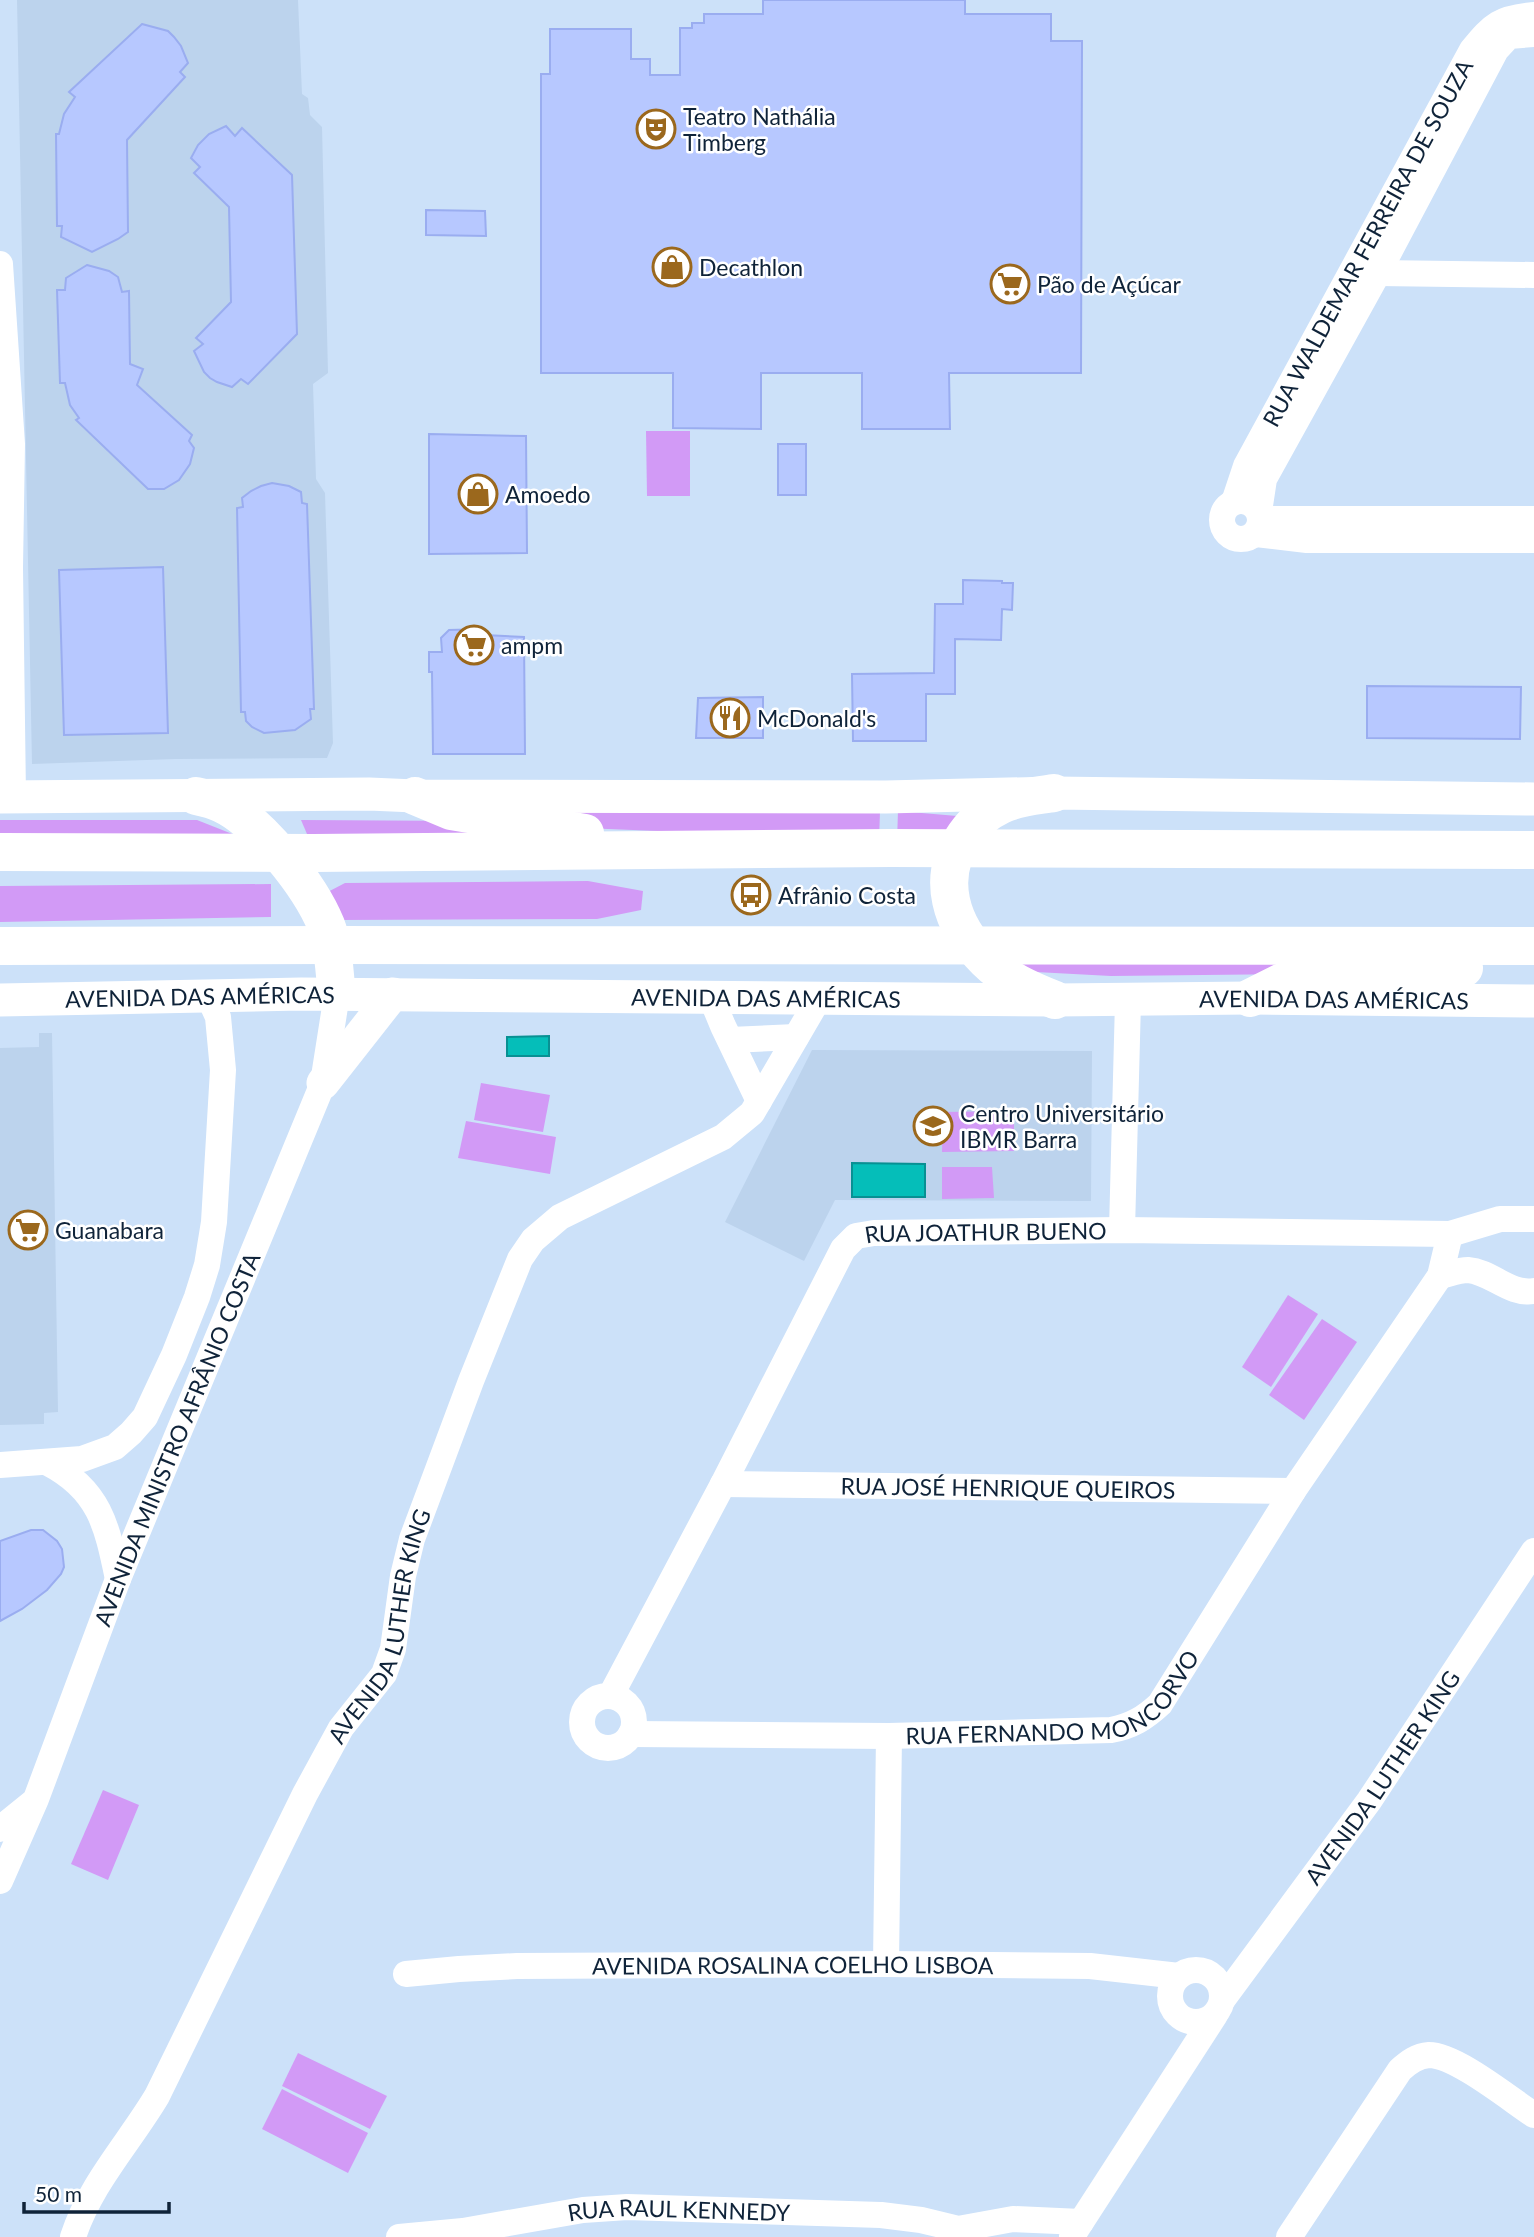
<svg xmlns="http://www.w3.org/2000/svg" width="1534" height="2237" viewBox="0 0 1534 2237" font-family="Lato,sans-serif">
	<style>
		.built { fill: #bcd3ed }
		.green { fill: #d29af6 }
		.water { fill: #05beb9; stroke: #089093; stroke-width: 2 }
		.building { fill: #b7c8ff; stroke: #9aadf0; stroke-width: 2 }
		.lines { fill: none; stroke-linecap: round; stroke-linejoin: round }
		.minor { stroke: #fff; stroke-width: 26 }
		.major { stroke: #fff; stroke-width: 33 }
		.highway { stroke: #fff; stroke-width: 38 }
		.labels { text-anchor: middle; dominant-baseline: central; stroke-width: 5; stroke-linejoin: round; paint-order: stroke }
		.poi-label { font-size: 23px; fill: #0f2339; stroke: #fff; text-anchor: start }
		.street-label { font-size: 23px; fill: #0f2339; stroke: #fff }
	</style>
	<rect width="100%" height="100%" fill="#cce1f9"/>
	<g class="built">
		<polygon points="17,0 298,0 302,94 308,98 310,115 322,127 328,373 313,384 316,479 325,493 333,743 327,758 175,759 32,764"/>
		<polygon points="39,1033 52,1033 58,1412 44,1413 44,1424 0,1425 0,1048 39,1047"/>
		<polygon points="812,1050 1092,1051 1091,1201 835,1200 804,1261 725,1222"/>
	</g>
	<g class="green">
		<polygon points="646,431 690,431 690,496 647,496"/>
		<polygon points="513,809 880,812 879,840 583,828"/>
		<polygon points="898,811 969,817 953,842 897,842"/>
		<polygon points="0,820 197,820 250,841 0,843"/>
		<polygon points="301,820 471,821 547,833 310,841"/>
		<polygon points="588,881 643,891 641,910 597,919 337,920 322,895 345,883"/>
		<polygon points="271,884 271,917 0,922 0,886"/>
		<polygon points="1021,961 1453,961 1301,974 1111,976 1017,971"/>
		<polygon points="481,1083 550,1095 543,1132 474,1120"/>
		<polygon points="1014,1111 1014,1151 942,1152 943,1112"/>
		<polygon points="466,1121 556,1137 550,1174 458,1158"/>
		<polygon points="942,1167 992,1167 994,1198 942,1199"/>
		<polygon points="1288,1295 1318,1314 1271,1387 1242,1367"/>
		<polygon points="1322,1319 1357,1342 1304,1420 1269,1395"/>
		<polygon points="103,1790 139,1805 108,1880 71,1864"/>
		<polygon points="298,2053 387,2096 370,2129 282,2086"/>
		<polygon points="282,2089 368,2133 348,2173 262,2129"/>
	</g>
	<g class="water">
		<polygon points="549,1036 549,1056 507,1056 507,1037"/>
		<polygon points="852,1163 925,1164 925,1197 852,1197"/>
	</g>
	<g class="building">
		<polygon points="763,0 965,0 965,14 1051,14 1051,41 1082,41 1081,373 949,373 950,429 862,429 862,373 761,373 761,429 673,428 673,373 541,373 541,74 550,74 550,29 631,29 631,59 650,59 650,75 680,75 680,28 692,28 692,23 704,23 704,14 763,14"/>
		<polygon points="142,24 168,31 174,37 181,46 188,63 180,72 185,77 127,140 128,232 118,239 92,252 61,237 62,226 57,226 56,134 59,134 64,114 75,97 69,92"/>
		<polygon points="226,126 235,136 242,128 292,175 297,334 248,384 241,379 232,387 217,382 210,378 204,372 194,351 203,344 196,338 231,302 229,207 194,173 200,167 191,158 198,145 209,134"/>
		<polygon points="426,210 485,211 486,236 426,235"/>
		<polygon points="87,265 109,271 118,277 122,292 129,291 130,364 143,369 137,385 192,435 189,441 194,448 190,464 179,480 164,489 148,489 76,420 79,418 70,405 65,383 60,383 57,290 65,290 66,278"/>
		<polygon points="429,434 526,436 527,553 429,554"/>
		<rect x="778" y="444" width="28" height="51"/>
		<polygon points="272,483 289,486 301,492 302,503 307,504 314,709 310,709 311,719 295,730 264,733 252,727 246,721 245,712 241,712 237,508 243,507 242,498 251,491 261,486"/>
		<polygon points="163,567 168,733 64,735 59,570"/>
		<polygon points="963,580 1002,581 1002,583 1013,583 1012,610 1002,609 1001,640 955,639 955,694 926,694 926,741 853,741 852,674 934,673 935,604 963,604"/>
		<polygon points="484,629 484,635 524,637 525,754 433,754 432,672 429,672 429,652 442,652 441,638 449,630"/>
		<polygon points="1367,686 1521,687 1520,739 1367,738"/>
		<polygon points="763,697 763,738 696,738 698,698"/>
		<polygon points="31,1530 43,1530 57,1541 62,1549 64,1567 61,1574 47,1590 22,1609 0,1621 0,1541"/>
	</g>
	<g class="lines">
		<g class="minor">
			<polyline points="0,264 12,444 10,568 13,797"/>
			<polyline points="1365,270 1378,273 1534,275"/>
			<circle cx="1241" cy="520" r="19"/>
			<path id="s1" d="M 1234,502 L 1246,466 L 1472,50 C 1493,24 1500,18 1534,15"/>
			<polyline points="1259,512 1264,479 1378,273 1496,50 1509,36 1534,34"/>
			<polyline points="1261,519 1534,519"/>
			<polyline points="1256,534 1307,540 1534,540"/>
			<polyline points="711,997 723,1026 759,1101"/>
			<polyline points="730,1040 796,1037"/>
			<polyline points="1122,1230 1128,1001"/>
			<path d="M 1440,1276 C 1449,1274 1459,1270 1468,1270 C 1492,1272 1509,1295 1534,1291"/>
			<path d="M 48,1463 C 100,1490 107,1526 118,1579"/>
			<polyline points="0,1465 82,1459 115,1447 131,1433 145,1417 174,1355 197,1297 207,1265 214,1222 223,1070 218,1017 209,997"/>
			<path id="s2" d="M 723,1484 L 1293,1491"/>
			<path id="s3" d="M 611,1695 L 723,1484 L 843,1249 L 856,1236 L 874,1233 L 1122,1230 L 1450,1234 L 1500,1219 L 1534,1219"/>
			<circle cx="608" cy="1722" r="26"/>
			<path id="s4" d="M 631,1734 L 889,1736 L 1111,1730 C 1132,1726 1145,1718 1160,1704 L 1293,1491 L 1440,1276 L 1450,1234"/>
			<polyline points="0,1829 32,1803"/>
			<path id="s5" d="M 0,1881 L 36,1799 L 118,1579 L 323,1083 L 337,994"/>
			<polyline points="886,1964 889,1736"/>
			<circle cx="1196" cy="1996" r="26"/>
			<path id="s6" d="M 406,1974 L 459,1969 L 517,1966 L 886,1964 L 1090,1966 L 1179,1976"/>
			<path id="s7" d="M 1223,1999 L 1369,1801 L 1534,1551"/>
			<polyline points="1072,2236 1215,2015"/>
			<path id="s8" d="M 73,2237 C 90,2184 129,2143 157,2096 L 305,1794 L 341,1728 L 384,1674 L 393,1649 L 403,1576 L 412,1539 L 471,1381 L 520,1259 L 533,1240 L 560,1217 L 723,1137 L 752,1113 L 819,998"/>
			<path id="s9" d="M 399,2237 L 463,2231 L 583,2210 L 627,2207 L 881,2215 L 921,2220 L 958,2229 L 1013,2219 L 1081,2222"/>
			<path d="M 1289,2237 L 1400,2070 C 1409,2062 1417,2056 1429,2055 C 1456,2055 1511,2100 1534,2115"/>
		</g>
		<g class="major">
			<polyline points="0,797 369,794 415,796 886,797 1054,793 1534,799"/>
			<path id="s10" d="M 0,1000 L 301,994 L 1055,1000 L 1250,998 L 1534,1001"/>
			<polyline points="323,1083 393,994"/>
		</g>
		<g class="highway">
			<path d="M 1054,793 C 1036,796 1018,797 1001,805 C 986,812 975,821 965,835 C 935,878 951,926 986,960 C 1006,980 1030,990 1055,1000"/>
			<path d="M 196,796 C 205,798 214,800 222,804 C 260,822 310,886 326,925 C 334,945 334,972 337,994"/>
			<polyline points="415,796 451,811 585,833"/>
			<polyline points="0,852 313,853 891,848 1534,850"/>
			<polyline points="0,946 330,945 1534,946"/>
			<polyline points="1250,998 1282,982 1301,978 1406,974 1464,968"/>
		</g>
	</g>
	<defs>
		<symbol id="theatre-ring" viewBox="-11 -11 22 22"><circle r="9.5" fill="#fff" stroke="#9b681d" stroke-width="1.5"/><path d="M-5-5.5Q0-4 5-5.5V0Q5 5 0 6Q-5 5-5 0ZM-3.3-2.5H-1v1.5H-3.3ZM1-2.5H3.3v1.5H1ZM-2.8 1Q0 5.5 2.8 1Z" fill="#9b681d"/></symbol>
		<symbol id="shop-ring" viewBox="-11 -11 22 22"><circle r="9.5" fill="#fff" stroke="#9b681d" stroke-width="1.5"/><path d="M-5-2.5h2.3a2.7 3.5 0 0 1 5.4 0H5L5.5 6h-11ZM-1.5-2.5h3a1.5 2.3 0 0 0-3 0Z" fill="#9b681d"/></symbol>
		<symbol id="supermarket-ring" viewBox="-11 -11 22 22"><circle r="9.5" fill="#fff" stroke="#9b681d" stroke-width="1.5"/><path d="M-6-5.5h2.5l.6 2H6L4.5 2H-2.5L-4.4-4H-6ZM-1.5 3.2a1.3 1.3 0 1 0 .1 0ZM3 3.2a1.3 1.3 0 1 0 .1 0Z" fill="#9b681d"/></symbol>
		<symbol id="restaurant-ring" viewBox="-11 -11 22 22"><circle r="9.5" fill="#fff" stroke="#9b681d" stroke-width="1.5"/><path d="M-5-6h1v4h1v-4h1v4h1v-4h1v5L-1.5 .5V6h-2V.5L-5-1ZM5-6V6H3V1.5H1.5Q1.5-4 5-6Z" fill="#9b681d"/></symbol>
		<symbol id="bus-ring" viewBox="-11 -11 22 22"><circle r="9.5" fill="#fff" stroke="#9b681d" stroke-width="1.5"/><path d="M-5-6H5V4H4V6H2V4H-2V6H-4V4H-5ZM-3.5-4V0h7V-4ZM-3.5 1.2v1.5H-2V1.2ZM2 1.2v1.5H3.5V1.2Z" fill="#9b681d"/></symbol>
		<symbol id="university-ring" viewBox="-11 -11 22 22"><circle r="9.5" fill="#fff" stroke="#9b681d" stroke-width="1.5"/><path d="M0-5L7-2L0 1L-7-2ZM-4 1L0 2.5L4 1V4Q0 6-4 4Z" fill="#9b681d"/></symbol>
	</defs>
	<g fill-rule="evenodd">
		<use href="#theatre-ring" x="634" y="107" width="44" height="44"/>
		<use href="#shop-ring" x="650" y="245" width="44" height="44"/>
		<use href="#supermarket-ring" x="988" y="262" width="44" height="44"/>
		<use href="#shop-ring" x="456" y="472" width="44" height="44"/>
		<use href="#supermarket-ring" x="452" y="623" width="44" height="44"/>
		<use href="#restaurant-ring" x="708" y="696" width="44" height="44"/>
		<use href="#bus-ring" x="729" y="873" width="44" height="44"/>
		<use href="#university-ring" x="911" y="1104" width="44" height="44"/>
		<use href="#supermarket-ring" x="6" y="1208" width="44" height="44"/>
	</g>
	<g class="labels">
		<g class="poi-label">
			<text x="683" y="116">Teatro Nathália<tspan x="683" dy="26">Timberg</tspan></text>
			<text x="699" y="267">Decathlon</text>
			<text x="1037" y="284">Pão de Açúcar</text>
			<text x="505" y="494">Amoedo</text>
			<text x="501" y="645">ampm</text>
			<text x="757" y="718">McDonald's</text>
			<text x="778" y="895">Afrânio Costa</text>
			<text x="960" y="1113">Centro Universitário<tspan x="960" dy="26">IBMR Barra</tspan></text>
			<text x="55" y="1230">Guanabara</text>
		</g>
		<g class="street-label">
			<text stroke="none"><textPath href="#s1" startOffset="292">RUA WALDEMAR FERREIRA DE SOUZA</textPath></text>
			<text stroke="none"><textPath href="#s10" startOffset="200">AVENIDA DAS AMÉRICAS</textPath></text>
			<text stroke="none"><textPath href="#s10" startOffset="766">AVENIDA DAS AMÉRICAS</textPath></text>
			<text stroke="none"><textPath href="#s10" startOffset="1334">AVENIDA DAS AMÉRICAS</textPath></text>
			<text stroke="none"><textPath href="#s3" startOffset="651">RUA JOATHUR BUENO</textPath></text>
			<text stroke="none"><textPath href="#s5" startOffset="476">AVENIDA MINISTRO AFRÂNIO COSTA</textPath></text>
			<text stroke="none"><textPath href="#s2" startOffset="285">RUA JOSÉ HENRIQUE QUEIROS</textPath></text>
			<text stroke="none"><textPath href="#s8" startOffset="688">AVENIDA LUTHER KING</textPath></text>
			<text stroke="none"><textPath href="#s4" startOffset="436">RUA FERNANDO MONCORVO</textPath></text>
			<text stroke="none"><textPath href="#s7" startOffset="273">AVENIDA LUTHER KING</textPath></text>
			<text stroke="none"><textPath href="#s6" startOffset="387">AVENIDA ROSALINA COELHO LISBOA</textPath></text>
			<text stroke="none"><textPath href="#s9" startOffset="282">RUA RAUL KENNEDY</textPath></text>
		</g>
	</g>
	<path d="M24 2202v10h145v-10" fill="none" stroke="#0f2339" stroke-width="3.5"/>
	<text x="35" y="2202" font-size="21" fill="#0f2339" stroke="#ffffff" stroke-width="5" paint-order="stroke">50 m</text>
</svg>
